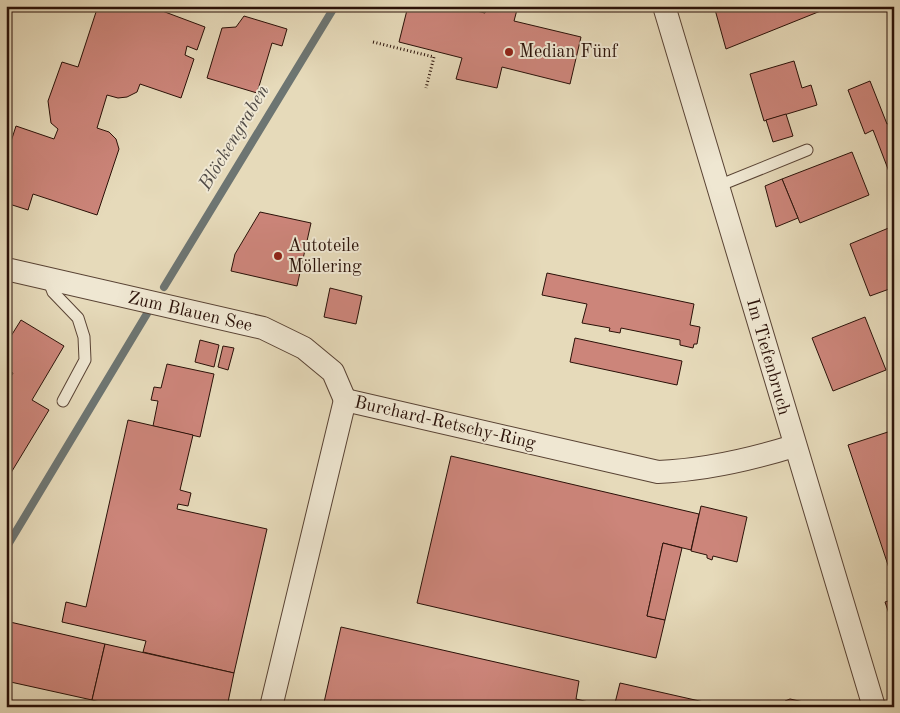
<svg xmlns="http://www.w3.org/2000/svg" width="900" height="713" viewBox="0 0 900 713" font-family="'Old Standard TT',serif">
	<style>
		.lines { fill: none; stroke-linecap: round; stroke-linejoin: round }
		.stream { stroke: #6d7572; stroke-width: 8 }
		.building { fill: #cc857a; stroke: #2a1108 }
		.service-casing { stroke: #594334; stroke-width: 13 }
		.minor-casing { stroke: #594334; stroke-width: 24 }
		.path { stroke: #2a1108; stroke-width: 3; stroke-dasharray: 1 2.5; stroke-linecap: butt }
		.service { stroke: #efe7d2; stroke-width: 11 }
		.minor { stroke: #efe7d2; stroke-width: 22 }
		.poi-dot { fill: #8f2418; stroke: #efe7d2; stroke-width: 2 }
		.labels { text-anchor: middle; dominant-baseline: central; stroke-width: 4; stroke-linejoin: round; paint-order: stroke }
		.poi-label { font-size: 18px; fill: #2a1108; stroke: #efe7d2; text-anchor: start }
		.street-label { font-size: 18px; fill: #2a1108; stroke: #efe7d2 }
		.water-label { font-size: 19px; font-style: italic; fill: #514b46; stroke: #efe7d2 }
	</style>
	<rect width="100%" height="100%" fill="#e6daba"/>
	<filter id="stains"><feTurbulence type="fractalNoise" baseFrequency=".004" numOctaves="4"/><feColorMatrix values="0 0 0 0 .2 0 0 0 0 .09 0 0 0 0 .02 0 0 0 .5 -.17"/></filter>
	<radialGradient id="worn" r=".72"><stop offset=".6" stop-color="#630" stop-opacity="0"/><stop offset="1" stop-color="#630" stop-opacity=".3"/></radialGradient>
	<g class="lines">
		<g class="stream">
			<polyline points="164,287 335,6"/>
			<polyline points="6,548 148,312"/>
		</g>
	</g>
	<g class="building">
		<polygon points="98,6 149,6 205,27 197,50 187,46 185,55 194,59 181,98 140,84 137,92 127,97 118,98 107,95 97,128 109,132 116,139 119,149 97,215 33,194 28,210 6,203 6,157 16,126 54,139 58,129 51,123 48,101 62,62 78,67"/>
		<polygon points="408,6 456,6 485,13 487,6 518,6 514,21 581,37 570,84 502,67 497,88 456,79 462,58 399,42"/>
		<polygon points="714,6 833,6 726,49"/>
		<polygon points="244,16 287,29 282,46 272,43 257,93 207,78 222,28 236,27"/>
		<polygon points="794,61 802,88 811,85 817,105 764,121 750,74"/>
		<polygon points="870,81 887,124 894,122 893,182 873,130 865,134 848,90"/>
		<polygon points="786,114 793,136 773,142 766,120"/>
		<polygon points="852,152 869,195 800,223 782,179"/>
		<polygon points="782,179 798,218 776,227 765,186"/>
		<polygon points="260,212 311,223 297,286 231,271 235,254"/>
		<polygon points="891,227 894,235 894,281 890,283 892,288 870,296 850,244"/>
		<polygon points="547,273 694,304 690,325 700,327 697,344 694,344 693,348 680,345 680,340 621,328 620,333 609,331 610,328 582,323 587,304 542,295"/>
		<polygon points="330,288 362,296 356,324 324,317"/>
		<polygon points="865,317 886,370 833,391 812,338"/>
		<polygon points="21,320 64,346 32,400 49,410 6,481 6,385 13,373 6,369 6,344"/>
		<polygon points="575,338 682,361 677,385 570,362"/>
		<polygon points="200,340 219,345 214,367 195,362"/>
		<polygon points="223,346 234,348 228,370 218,367"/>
		<polygon points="167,364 214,374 200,437 153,426 158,401 151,400 154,387 161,388"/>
		<polygon points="128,420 193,435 180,490 191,493 188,506 178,504 177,509 267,529 234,673 143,652 146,641 62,622 66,602 86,607"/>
		<polygon points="894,430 894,583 848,445"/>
		<polygon points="451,456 699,514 691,550 663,543 647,616 665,620 656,658 417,603"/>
		<polygon points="701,506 747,517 737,562 713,556 712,560 707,558 707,555 691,551"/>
		<polygon points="663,543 682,548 665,620 647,616"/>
		<polygon points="894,599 894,628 885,602"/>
		<polygon points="10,622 105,644 92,700 6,681 6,637"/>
		<polygon points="341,627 579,681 576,699 597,704 597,707 323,707"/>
		<polygon points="105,644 234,673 227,707 119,707 92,700"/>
		<polygon points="620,683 726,707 614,707"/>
		<polygon points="790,699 822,706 783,707 785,701"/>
		<polygon points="6,703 21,707 6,707"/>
	</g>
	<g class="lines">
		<defs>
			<g id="service">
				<polyline points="718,186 807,150"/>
				<polyline points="48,279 53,292 78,318 84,337 85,360 63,401"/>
			</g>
			<g id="minor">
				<polyline points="664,6 874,707"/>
				<polyline points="6,269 263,328 304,348 333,372 345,400"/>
				<path d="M 345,400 L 658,472 C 705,470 749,460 794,446"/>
				<polyline points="271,707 345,400"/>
			</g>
		</defs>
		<use href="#service" class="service-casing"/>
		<use href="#minor" class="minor-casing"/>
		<polyline class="path" points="373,42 434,57 426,88"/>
		<use href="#service" class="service"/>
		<use href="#minor" class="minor"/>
	</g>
	<g class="poi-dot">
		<circle cx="509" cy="52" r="5"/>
		<circle cx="278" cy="256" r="5"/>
	</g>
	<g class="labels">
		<g class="poi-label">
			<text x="519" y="52">Median Fünf</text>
			<text x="288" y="246">Autoteile<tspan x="288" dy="21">Möllering</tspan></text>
		</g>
		<g class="street-label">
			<text transform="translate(190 312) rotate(13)">Zum Blauen See</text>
			<text transform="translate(768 357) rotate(74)">Im Tiefenbruch</text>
			<text transform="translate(445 423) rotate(13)">Burchard-Retschy-Ring</text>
		</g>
		<g class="water-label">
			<text transform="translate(235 138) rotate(-59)">Blöckengraben</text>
		</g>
	</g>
	<rect width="900" height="713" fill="none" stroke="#e6daba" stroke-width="25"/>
	<rect x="8" y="8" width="885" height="698" fill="none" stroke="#2a1108" stroke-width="2.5"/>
	<rect x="12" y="12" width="875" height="688" fill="none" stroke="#2a1108"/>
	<rect width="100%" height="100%" filter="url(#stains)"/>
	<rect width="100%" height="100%" fill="url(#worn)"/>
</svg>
